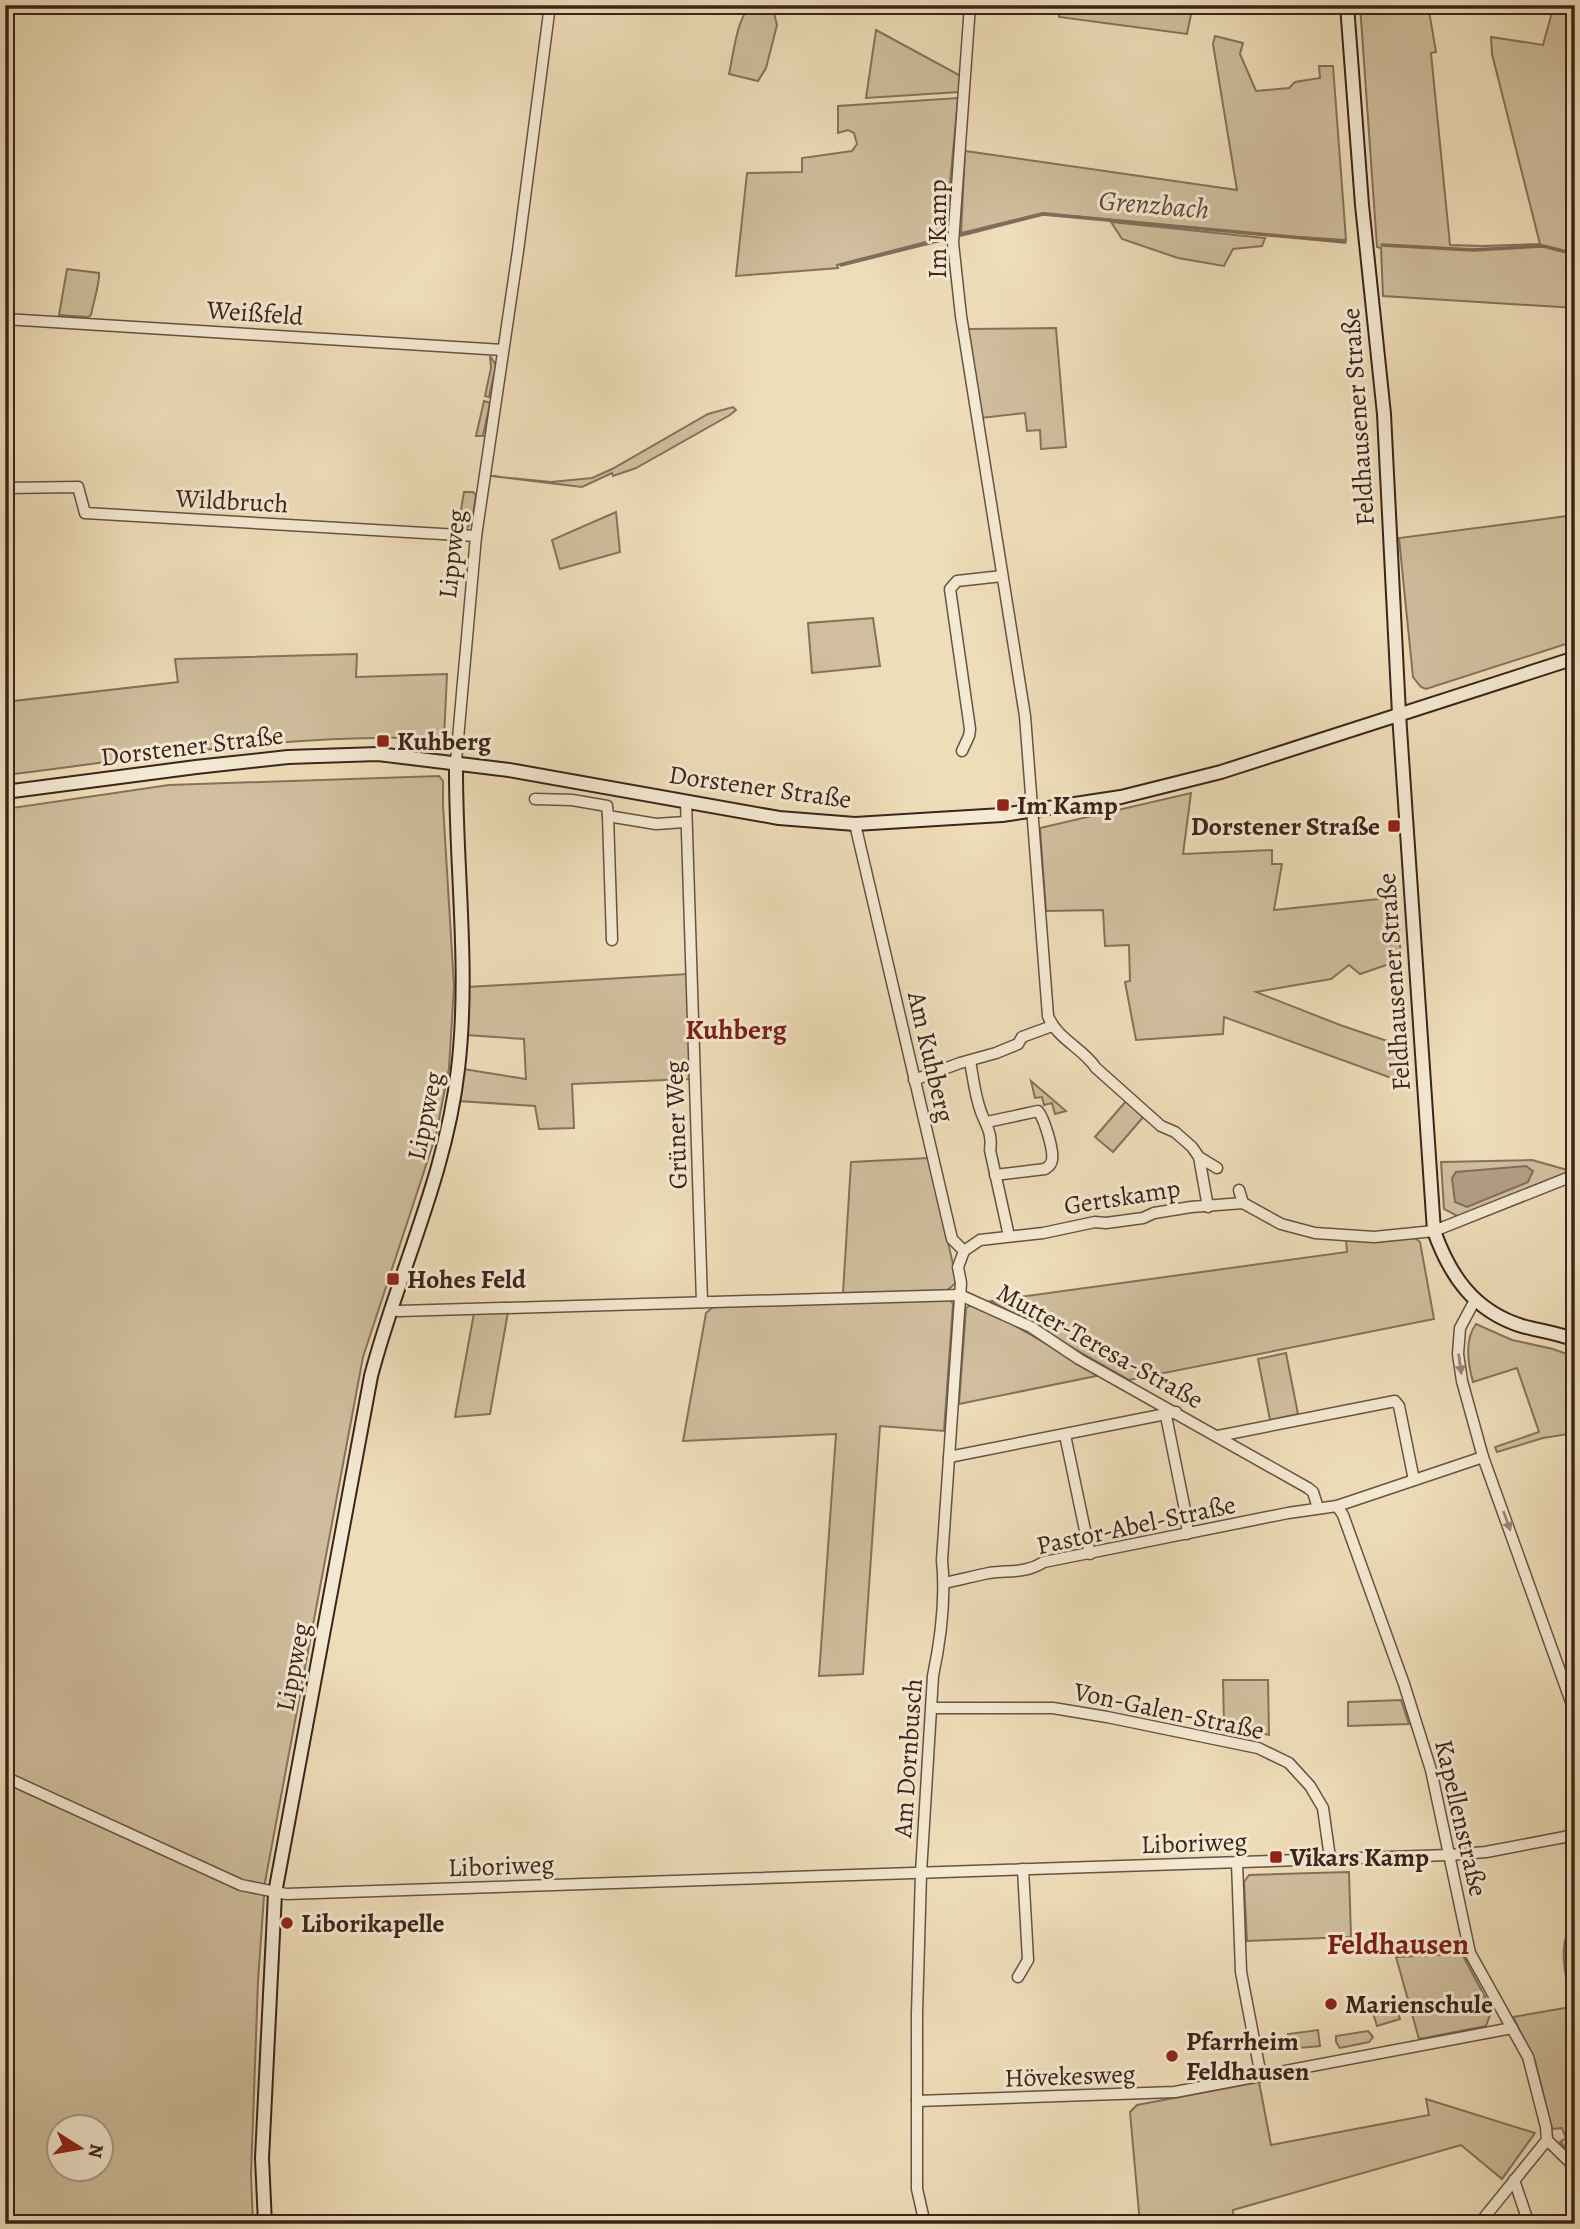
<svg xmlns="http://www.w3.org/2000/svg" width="1580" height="2229" viewBox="0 0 1580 2229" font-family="Alegreya,serif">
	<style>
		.green { fill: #d0be9e; stroke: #86715d; stroke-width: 2; fill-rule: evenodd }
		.water { fill: #b19e84; stroke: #826d5a; stroke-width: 2 }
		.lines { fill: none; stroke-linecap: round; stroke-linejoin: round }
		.stream { stroke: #826d5a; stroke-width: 3.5 }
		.street-casing { stroke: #685243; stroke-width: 13 }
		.secondary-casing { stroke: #3b241c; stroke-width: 16 }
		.street { stroke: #f4e9d2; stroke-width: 10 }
		.secondary { stroke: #f4e9d2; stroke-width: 12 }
		.oneway { fill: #988677 }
		.poi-dot { fill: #8f2418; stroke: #f4e9d2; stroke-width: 2.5 }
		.labels { text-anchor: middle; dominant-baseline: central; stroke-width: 6; stroke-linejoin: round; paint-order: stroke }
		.street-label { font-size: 26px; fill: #3b241c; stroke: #f4e9d2 }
		.poi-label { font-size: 26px; font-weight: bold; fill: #3b241c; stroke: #f4e9d2; text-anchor: start }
		.water-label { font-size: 28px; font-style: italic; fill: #5e493b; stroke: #f4e9d2 }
		.neighbourhood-label { font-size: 28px; font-weight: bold; fill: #7a1f14; stroke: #f4e9d2 }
		.quarter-label { font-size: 30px; font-weight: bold; fill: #7a1f14; stroke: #f4e9d2 }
	</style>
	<rect width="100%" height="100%" fill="#eeddb9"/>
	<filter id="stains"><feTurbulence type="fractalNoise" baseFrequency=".00286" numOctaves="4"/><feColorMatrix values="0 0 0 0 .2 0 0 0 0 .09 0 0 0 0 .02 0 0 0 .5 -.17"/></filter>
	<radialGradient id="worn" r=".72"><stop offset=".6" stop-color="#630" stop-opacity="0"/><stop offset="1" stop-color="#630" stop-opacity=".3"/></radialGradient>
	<g class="green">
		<polygon points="1060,5 1193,5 1187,34 1059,17"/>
		<polygon points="1360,5 1428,5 1436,52 1431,53 1450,245 1483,246 1540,244 1492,54 1491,37 1543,45 1554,5 1575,5 1575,308 1383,296 1381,248 1377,247"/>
		<path d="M 751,7 L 774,13 L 777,25 L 766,68 L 758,81 L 729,74 C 733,57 737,15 751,7 Z"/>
		<polygon points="876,30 961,76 959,92 866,98"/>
		<polygon points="1215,36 1243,43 1240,54 1256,91 1289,88 1295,82 1320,78 1319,66 1333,66 1346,240 1266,235 1043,213 961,233 965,151 1237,190 1213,44"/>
		<polygon points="958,98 945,237 837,265 838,268 736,276 747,173 802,172 802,158 852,151 857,144 854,133 848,130 838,133 838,106"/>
		<polygon points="1111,222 1265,238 1262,246 1233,249 1224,266 1178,258 1122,239"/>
		<path d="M 67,269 L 99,273 C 100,283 93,303 91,315 L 88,317 L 59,315 Z"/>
		<polygon points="1056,328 1066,447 1041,449 1040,430 1027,431 1025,413 981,418 968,329"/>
		<polygon points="490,356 496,365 489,397 485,396 491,368"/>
		<polygon points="484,401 490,403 483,436 476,436"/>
		<polygon points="733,407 736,410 730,415 636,468 613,476 612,473 582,487 491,476 551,482 592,478 612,469 708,414"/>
		<polygon points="464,492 473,492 476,495 472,520 466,530 450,528 459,522"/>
		<polygon points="616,512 620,552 560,569 552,540"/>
		<polygon points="1575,515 1575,641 1426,689 1421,687 1413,677 1399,538"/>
		<polygon points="873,618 880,666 812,673 808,623"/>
		<path d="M 357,654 L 356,677 L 447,674 L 444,739 C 297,732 151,757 5,775 L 5,702 L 178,682 L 175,659 Z"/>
		<path d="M 439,776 L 443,781 L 443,805 L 454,986 L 449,1068 L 436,1135 L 363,1357 L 265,1882 L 258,1981 L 251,2175 L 253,2224 L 5,2224 L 5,809 L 169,785 ZM 60,2128 L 102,2128 L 102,2170 L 60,2170 Z"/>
		<polygon points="1191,793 1183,854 1272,850 1272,864 1282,864 1274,910 1397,897 1401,960 1360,974 1349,965 1331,979 1256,992 1340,1025 1408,1048 1408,1084 1224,1017 1223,1034 1136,1040 1125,982 1130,981 1129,945 1105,946 1103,910 1046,911 1040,828"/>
		<polygon points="688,974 690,1079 572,1084 574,1128 539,1129 535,1106 458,1101 463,1069 526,1079 524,1039 466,1035 468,987"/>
		<polygon points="1031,1081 1066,1111 1055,1114 1052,1103 1044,1105 1042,1097 1035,1098"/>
		<polygon points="1127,1100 1145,1115 1113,1152 1095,1137"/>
		<polygon points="929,1158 957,1282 946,1291 843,1293 851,1162"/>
		<polygon points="1532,1160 1571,1171 1459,1217 1444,1209 1441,1162"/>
		<polygon points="1415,1238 1420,1242 1434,1319 1129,1380 991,1301 1347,1252 1346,1240 1375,1242"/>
		<polygon points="950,1299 953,1304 944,1431 880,1426 863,1674 819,1676 836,1434 683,1441 706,1313 713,1307"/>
		<polygon points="975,1303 1101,1375 959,1404 966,1308"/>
		<polygon points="508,1312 490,1414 455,1417 474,1313"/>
		<path d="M 1476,1324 L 1512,1340 L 1553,1349 L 1575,1357 L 1575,1433 L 1543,1438 L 1497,1452 L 1495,1447 L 1539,1432 L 1517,1368 L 1473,1382 C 1468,1364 1464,1340 1476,1324 Z"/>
		<polygon points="1286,1353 1298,1414 1270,1420 1258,1359"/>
		<polygon points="1223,1680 1268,1680 1269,1735 1224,1724"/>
		<polygon points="1401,1700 1409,1724 1348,1726 1348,1702"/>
		<polygon points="1349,1872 1351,1937 1247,1941 1244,1882 1249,1875"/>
		<path d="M 1575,1922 L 1575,2157 L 1560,2142 L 1566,2138 L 1562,2128 L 1552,2129 L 1535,2061 L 1513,2017 L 1571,2007 C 1568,1982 1554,1942 1575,1922 Z"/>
		<polygon points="1462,1954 1490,2006 1490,2015 1486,2026 1419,2039 1396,1957"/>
		<polygon points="1395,2003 1400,2019 1377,2026 1372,2010"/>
		<polygon points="1318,2030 1320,2046 1289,2049 1288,2034"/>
		<polygon points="1368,2031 1373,2037 1369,2042 1340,2048 1336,2042 1336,2036"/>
		<polygon points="1259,2082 1271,2145 1429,2115 1426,2099 1535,2133 1502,2179 1461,2145 1233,2210 1234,2224 1140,2224 1130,2112 1137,2105"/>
	</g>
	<polygon class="water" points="1526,1166 1533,1171 1528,1182 1467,1207 1455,1202 1452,1178 1456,1172"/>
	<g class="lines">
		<g class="stream">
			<polyline points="961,235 1043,214 1345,242"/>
			<polyline points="1382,245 1473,250 1543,246 1575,254"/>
			<polyline points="841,265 945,239"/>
		</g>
		<defs>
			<g id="street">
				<path d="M 970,5 L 953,243 L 961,316 L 1025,716 L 1048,1016 C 1057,1039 1083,1048 1096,1068 L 1161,1126 L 1175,1132 L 1192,1147 L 1199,1157 L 1217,1168"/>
				<polyline points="5,319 503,350"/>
				<polyline points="5,488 78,487 85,513 476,536"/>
				<polyline points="962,751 969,736 970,729 950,589 957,581 1002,576"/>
				<polyline points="456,761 476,536 518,251 550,5"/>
				<polyline points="535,799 572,800 607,806 608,816 656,824 685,822"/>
				<polyline points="686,801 702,1302"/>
				<polyline points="608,816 612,940"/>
				<path d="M 855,824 L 952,1239 L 964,1251 L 958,1267 L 961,1283 L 942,1560 C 946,1599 941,1638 933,1676 L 921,1873 L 917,2014 L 917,2189 L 925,2224"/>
				<path d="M 970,1061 C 973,1077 975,1096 981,1112 C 986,1125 993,1135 990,1150 L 1009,1236"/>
				<polyline points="914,1080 960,1063 996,1053 1018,1044 1022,1037 1052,1026"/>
				<path d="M 987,1122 L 1038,1111 C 1044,1118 1054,1150 1052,1160 C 1051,1165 1049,1166 1045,1169 L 995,1175"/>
				<polyline points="1199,1157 1208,1207"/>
				<polyline points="1239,1190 1243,1203"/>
				<polyline points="964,1251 980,1240 1043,1233 1095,1222 1106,1223 1143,1218 1154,1213 1191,1207 1243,1203 1281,1224 1315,1233 1374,1237 1434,1231 1575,1175"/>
				<polyline points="1475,1300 1460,1328 1458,1354 1462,1381 1483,1457 1575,1713"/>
				<polyline points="390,1310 399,1311 960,1295 1031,1327 1079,1359 1308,1488 1313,1492 1318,1508"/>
				<polyline points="1166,1416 1187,1520 1187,1534"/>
				<polyline points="1065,1435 1090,1554"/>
				<polyline points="1218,1436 1395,1401 1399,1406 1414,1480"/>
				<polyline points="949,1457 1176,1412"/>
				<polyline points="1337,1506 1343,1515 1404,1684 1431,1770 1470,1953 1528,2057 1546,2127 1547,2140 1575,2167"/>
				<path d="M 944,1583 C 959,1580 974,1576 989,1573 C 1011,1570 1024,1574 1044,1562 L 1288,1513 L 1337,1506 L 1483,1457"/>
				<polyline points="932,1708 1053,1708 1107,1717 1258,1748 1289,1763 1310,1786 1323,1808 1330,1858"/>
				<polyline points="5,1777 241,1885 286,1894 1449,1855 1486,1852 1575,1835"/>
				<polyline points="1237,1862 1241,1972 1261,2076"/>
				<polyline points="1018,1977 1028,1960 1023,1869"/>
				<polyline points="917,2101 1175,2092 1512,2028"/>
				<polyline points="1514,2180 1529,2224"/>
				<polyline points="1479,2224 1547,2140"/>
			</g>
			<g id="secondary">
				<path d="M 1347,5 L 1362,205 L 1384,414 L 1399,714 L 1434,1231 C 1450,1276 1474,1311 1522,1326 C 1540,1331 1558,1333 1575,1340"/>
				<polyline points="5,792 196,767 288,757 378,754 509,770 779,818 855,824 1002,815 1121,797 1221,772 1575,658"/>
				<path d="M 265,2224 L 262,2158 L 275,1893 L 371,1376 C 398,1273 446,1176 458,1069 C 470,967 455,864 456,761"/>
			</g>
		</defs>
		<use href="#street" class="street-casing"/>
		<use href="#secondary" class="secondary-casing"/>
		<use href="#street" class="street"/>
		<use href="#secondary" class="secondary"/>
	</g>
	<defs><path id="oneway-solid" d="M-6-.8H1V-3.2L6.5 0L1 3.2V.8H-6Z" transform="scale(1.75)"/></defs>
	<g class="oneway">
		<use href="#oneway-solid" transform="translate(1460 1364) rotate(82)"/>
		<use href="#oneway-solid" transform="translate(1507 1521) rotate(70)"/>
	</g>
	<g class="poi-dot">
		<rect x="376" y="734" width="14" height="14" rx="3.5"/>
		<rect x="996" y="798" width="14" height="14" rx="3.5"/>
		<rect x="1387" y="819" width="14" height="14" rx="3.5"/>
		<rect x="386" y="1272" width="14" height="14" rx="3.5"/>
		<rect x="1269" y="1850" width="14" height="14" rx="3.5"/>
		<circle cx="287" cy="1923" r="7"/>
		<circle cx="1331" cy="2004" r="7"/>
		<circle cx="1172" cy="2056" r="7"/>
	</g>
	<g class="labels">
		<g class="street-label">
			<text transform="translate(937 229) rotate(-90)">Im Kamp</text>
			<text transform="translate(255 313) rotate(4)">Weißfeld</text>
			<text transform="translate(1358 417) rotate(-94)">Feldhausener Straße</text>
			<text transform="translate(232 501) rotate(3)">Wildbruch</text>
			<text transform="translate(452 554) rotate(-84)">Lippweg</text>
			<text transform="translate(192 746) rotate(-7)">Dorstener Straße</text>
			<text transform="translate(760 787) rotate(8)">Dorstener Straße</text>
			<text transform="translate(1394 982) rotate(-94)">Feldhausener Straße</text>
			<text transform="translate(931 1057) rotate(77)">Am Kuhberg</text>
			<text transform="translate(425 1116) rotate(-78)">Lippweg</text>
			<text transform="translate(676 1125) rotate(-92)">Grüner Weg</text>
			<text transform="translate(1122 1197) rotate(-9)">Gertskamp</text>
			<text transform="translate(1100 1346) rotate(29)">Mutter-Teresa-Straße</text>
			<text transform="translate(1136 1525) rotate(-12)">Pastor-Abel-Straße</text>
			<text transform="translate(293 1667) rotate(-79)">Lippweg</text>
			<text transform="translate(1169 1711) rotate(12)">Von-Galen-Straße</text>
			<text transform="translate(908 1758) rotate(-86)">Am Dornbusch</text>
			<text transform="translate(1461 1818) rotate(77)">Kapellenstraße</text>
			<text transform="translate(1194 1843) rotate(-2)">Liboriweg</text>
			<text transform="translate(501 1866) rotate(-2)">Liboriweg</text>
			<text transform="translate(1070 2076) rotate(-2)">Hövekesweg</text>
		</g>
		<g class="poi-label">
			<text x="397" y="741">Kuhberg</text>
			<text x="1017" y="805">Im Kamp</text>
			<text x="1380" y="826" text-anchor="end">Dorstener Straße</text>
			<text x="407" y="1279">Hohes Feld</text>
			<text x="1290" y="1857">Vikars Kamp</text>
			<text x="301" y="1923">Liborikapelle</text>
			<text x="1345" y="2004">Marienschule</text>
			<text x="1186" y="2041">Pfarrheim<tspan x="1186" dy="30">Feldhausen</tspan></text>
		</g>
		<g class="water-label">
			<text transform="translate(1154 205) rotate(5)">Grenzbach</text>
		</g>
		<g class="neighbourhood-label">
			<text x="736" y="1030">Kuhberg</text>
		</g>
		<g class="quarter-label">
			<text x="1398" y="1944">Feldhausen</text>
		</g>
	</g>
	<rect width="1580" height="2229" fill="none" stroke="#eeddb9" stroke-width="28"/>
	<rect x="7" y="7" width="1566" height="2215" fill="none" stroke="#3b241c" stroke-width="3.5"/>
	<rect x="14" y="14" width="1552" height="2201" fill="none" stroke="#3b241c" stroke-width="2"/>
	<g transform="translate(80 2148) rotate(101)"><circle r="33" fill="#f4e9d2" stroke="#aa9a89" stroke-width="2"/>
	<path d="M0-5L12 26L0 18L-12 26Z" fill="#8f2418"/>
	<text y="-10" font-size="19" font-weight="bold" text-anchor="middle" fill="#3b241c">N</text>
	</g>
	<rect width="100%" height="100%" filter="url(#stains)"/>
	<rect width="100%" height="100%" fill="url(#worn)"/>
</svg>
